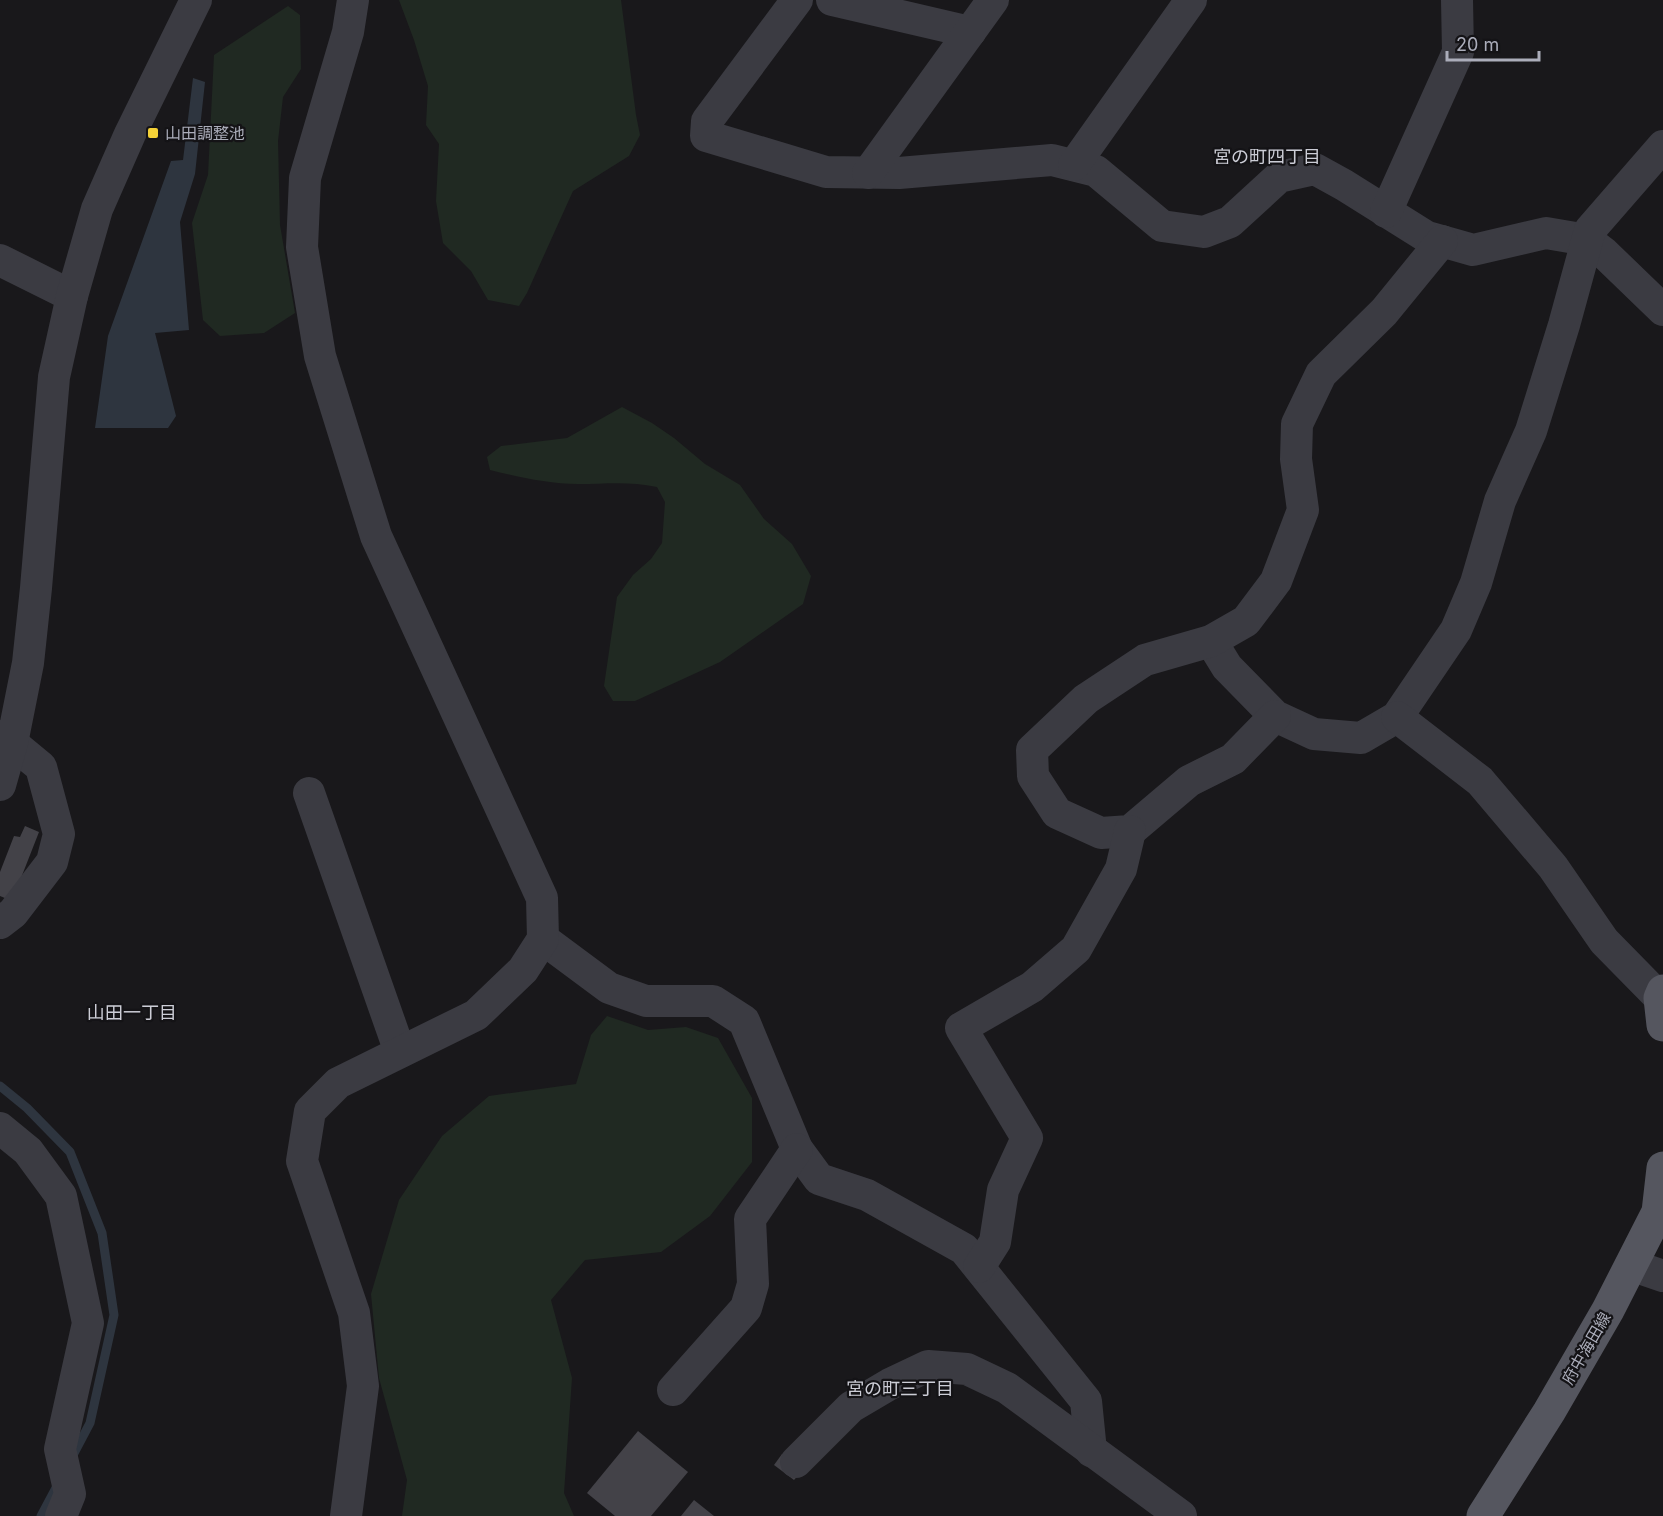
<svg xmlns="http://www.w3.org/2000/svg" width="1663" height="1516" viewBox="0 0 1663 1516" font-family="Inter,'Noto Sans JP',sans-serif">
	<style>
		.green { fill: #202922 }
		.water { fill: #2e353f }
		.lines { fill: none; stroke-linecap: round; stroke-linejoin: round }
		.stream { stroke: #2e353f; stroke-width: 9 }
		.building { fill: #434248 }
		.minor { stroke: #3b3b42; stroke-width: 32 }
		.major { stroke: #55565f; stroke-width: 33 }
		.poi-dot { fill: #f4d137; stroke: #141316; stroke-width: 2 }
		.labels { text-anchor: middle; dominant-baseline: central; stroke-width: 4.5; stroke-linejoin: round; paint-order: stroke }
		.poi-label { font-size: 16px; fill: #abadba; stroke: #141316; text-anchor: start }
		.street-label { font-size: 16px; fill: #abadba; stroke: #141316 }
		.neighbourhood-label { font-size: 18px; fill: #cccdd6; stroke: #141316 }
	</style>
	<rect width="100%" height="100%" fill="#19181b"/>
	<g class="green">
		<polygon points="399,0 621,0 636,115 640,135 629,156 573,191 527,293 519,306 488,300 471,271 443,243 436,201 439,144 426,125 428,86 414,40"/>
		<polygon points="288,6 300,15 301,69 283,97 278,141 280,225 295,313 264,333 220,336 203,320 192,223 208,175 214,55"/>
		<path d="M 622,407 L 652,423 L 674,438 L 705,464 L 740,485 L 764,519 L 792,544 L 811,576 L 803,604 L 720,662 L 635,701 L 613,701 L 604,686 L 617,597 L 633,575 L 651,559 L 662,543 L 665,502 L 657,487 C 629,481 606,484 578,484 C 549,484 518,477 490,470 L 487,457 L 501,446 L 567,438 Z"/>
		<polygon points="607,1016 648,1030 686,1027 718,1038 752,1098 752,1162 710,1216 661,1252 585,1260 551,1300 572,1378 564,1493 574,1516 402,1516 407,1480 379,1378 371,1294 399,1200 442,1136 489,1096 576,1084 591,1035"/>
	</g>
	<polygon class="water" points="193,78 205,82 195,174 180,222 189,330 155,333 176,416 168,428 95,428 108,336 171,161 183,160"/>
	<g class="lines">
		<g class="stream">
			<polyline points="0,1086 27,1108 70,1152 102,1233 114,1315 90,1423 71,1459"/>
			<polyline points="41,1516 58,1484"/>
		</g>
	</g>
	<g class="building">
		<polygon points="25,826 39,832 12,901 0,896 0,872 14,836 20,837"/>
		<polygon points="638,1431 688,1472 651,1516 615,1516 587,1493"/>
		<polygon points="782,1454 802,1471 794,1480 774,1465"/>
		<polygon points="694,1500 714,1516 681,1516"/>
	</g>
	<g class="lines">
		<g class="minor">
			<polyline points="797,0 707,121 706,136 826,172 899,173 1052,160 1096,171 1162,226 1204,232 1230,222 1279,177 1315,169 1344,185 1427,237 1473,250 1546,233 1587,240 1604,253 1663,310"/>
			<polyline points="832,0 970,32"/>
			<polyline points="1074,165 1191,0"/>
			<polyline points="868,173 993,0"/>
			<polyline points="1386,212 1458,52 1457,0"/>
			<polyline points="0,260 72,296"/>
			<polyline points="1211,641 1227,667 1275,716 1314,734 1361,738 1397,717 1456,630 1476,583 1500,501 1531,431 1564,325 1590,230 1663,146"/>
			<polyline points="1275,716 1233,759 1189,781 1130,831 1101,833 1057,813 1033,776 1032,750 1086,699 1145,660 1211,641 1246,621 1276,581 1303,510 1296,459 1297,424 1321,374 1384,312 1442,241"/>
			<polyline points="1397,717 1480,781 1553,867 1604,941 1660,998"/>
			<polyline points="0,736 12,743 41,767 59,834 52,862 13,913 0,923"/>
			<polyline points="0,785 12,743 28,663 36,588 54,377 72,296 97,209 130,134 196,0"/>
			<polyline points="309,793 400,1052"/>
			<polyline points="543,939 609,988 646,1001 713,1001 744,1021 797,1149 819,1179 867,1195 964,1249 1086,1401 1091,1451"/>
			<polyline points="0,1128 28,1151 61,1196 88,1323 60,1449 70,1494 61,1516"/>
			<polyline points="1631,1265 1663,1276"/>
			<polyline points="979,1267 995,1242 1003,1190 1027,1138 961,1028 1032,987 1076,949 1121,869 1130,831"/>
			<polyline points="673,1390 746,1308 753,1284 750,1219 797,1149"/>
			<polyline points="796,1462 851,1407 890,1384 928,1366 967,1369 1007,1388 1181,1516"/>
			<polyline points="346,1516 363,1386 354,1313 302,1161 310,1111 338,1083 476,1015 523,970 543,939 542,898 376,536 320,356 302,247 305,178 348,32 353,0"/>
		</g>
		<g class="major">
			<polyline points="1663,991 1660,998 1663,1025"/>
			<polyline points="1483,1516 1549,1412 1608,1310 1658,1212 1663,1168"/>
		</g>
	</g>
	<rect class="poi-dot" x="147" y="127" width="12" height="12" rx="3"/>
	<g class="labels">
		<g class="poi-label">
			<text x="165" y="133">山田調整池</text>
		</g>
		<g class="street-label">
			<text transform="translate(1586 1348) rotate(-60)">府中海田線</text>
		</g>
		<g class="neighbourhood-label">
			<text x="1267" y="156">宮の町四丁目</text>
			<text x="132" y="1012">山田一丁目</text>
			<text x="900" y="1388">宮の町三丁目</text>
		</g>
	</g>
	<path d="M1447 51v9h92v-9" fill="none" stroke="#abadba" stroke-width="3"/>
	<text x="1456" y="51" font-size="18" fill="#abadba" stroke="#141316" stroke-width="4.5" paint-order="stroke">20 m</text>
</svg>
